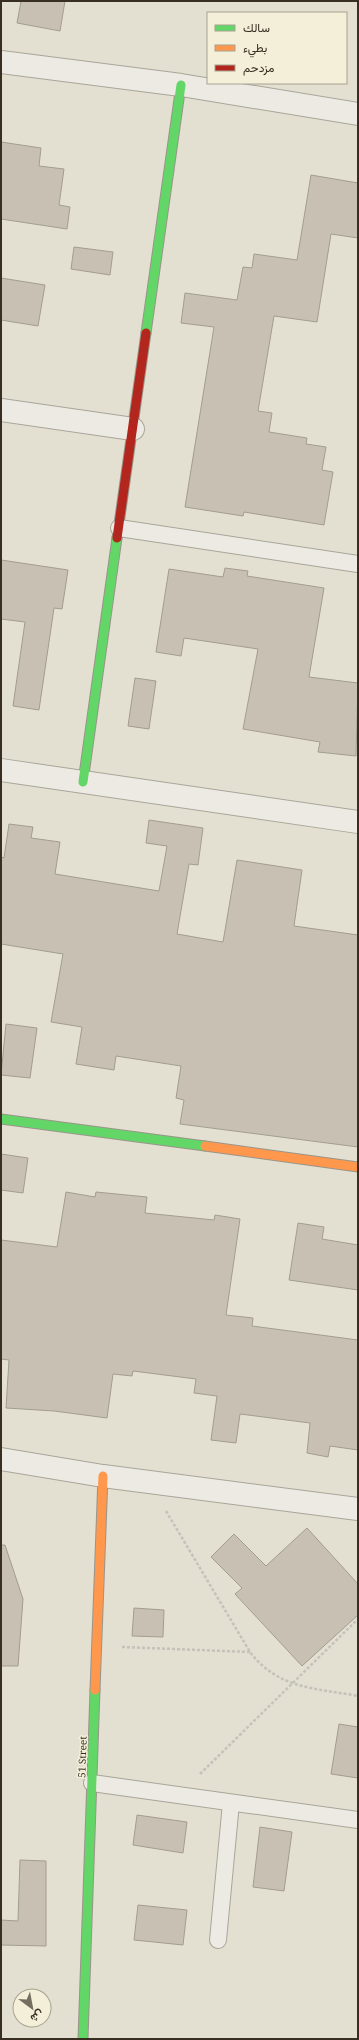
<svg xmlns="http://www.w3.org/2000/svg" width="359" height="2040" viewBox="0 0 359 2040" font-family="'Noto Serif',Vazirmatn,serif">
	<style>
		.building { fill: #c7c0b3; stroke: #a39d90 }
		.lines { fill: none; stroke-linecap: round; stroke-linejoin: round }
		.lane-casing { stroke: #a9a59a; stroke-width: 18 }
		.street-casing { stroke: #a9a59a; stroke-width: 24 }
		.fast-casing { stroke: #99958a; stroke-width: 11 }
		.slow-casing { stroke: #99958a; stroke-width: 11 }
		.jam-casing { stroke: #99958a; stroke-width: 11 }
		.path { stroke: #c4c2b9; stroke-width: 2.5; stroke-dasharray: 3 2; stroke-linecap: butt }
		.lane { stroke: #eceae2; stroke-width: 16 }
		.street { stroke: #eceae2; stroke-width: 22 }
		.fast { stroke: #63d668; stroke-width: 9 }
		.slow { stroke: #ff974d; stroke-width: 9 }
		.jam { stroke: #b3261e; stroke-width: 9 }
		.labels { text-anchor: middle; dominant-baseline: central; stroke-width: 3; stroke-linejoin: round; paint-order: stroke }
		.street-label { font-size: 10px; fill: #382f22; stroke: #f3efd9 }
	</style>
	<rect width="100%" height="100%" fill="#e3e0d2"/>
	<g class="building">
		<polygon points="21,1 65,1 60,31 17,23"/>
		<polygon points="1,142 41,148 39,166 64,169 59,205 70,207 67,229 1,219"/>
		<polygon points="311,175 358,183 358,238 331,234 317,322 274,316 258,411 272,413 269,432 307,438 306,444 326,447 322,470 333,472 324,525 244,512 243,516 185,507 214,327 181,323 185,293 237,300 243,267 252,268 254,254 297,260"/>
		<polygon points="74,247 113,252 110,275 71,269"/>
		<polygon points="1,278 45,285 38,326 1,320"/>
		<polygon points="1,560 68,570 62,609 54,608 39,710 13,706 25,622 1,619"/>
		<polygon points="225,568 248,571 247,576 324,588 309,677 358,683 356,756 318,752 320,742 243,729 258,649 184,638 181,656 156,652 169,569 223,577"/>
		<polygon points="135,678 156,681 149,729 128,726"/>
		<polygon points="149,820 203,828 198,865 189,864 177,934 223,942 237,860 302,870 294,926 358,935 358,1147 180,1124 184,1100 176,1098 181,1066 116,1056 114,1070 76,1064 82,1027 51,1022 63,954 1,944 1,857 4,858 9,824 33,827 31,838 60,842 55,874 159,891 167,846 146,843"/>
		<polygon points="6,1024 37,1028 30,1078 1,1075"/>
		<polygon points="1,1154 28,1158 23,1193 1,1190"/>
		<polygon points="66,1192 95,1197 96,1192 147,1197 145,1213 214,1220 215,1215 240,1219 226,1315 253,1318 252,1326 358,1340 358,1450 330,1446 328,1457 307,1453 310,1423 240,1414 236,1443 211,1440 217,1396 194,1393 196,1379 133,1371 132,1376 113,1374 107,1418 54,1411 6,1408 9,1360 1,1359 1,1240 57,1247"/>
		<polygon points="298,1223 324,1227 322,1239 358,1245 358,1290 289,1280"/>
		<polygon points="307,1528 358,1584 358,1615 302,1666 235,1594 242,1588 211,1557 234,1534 266,1566"/>
		<polygon points="1,1545 5,1545 23,1599 18,1666 1,1666"/>
		<polygon points="134,1608 164,1610 163,1637 132,1636"/>
		<polygon points="339,1724 358,1727 358,1778 331,1774"/>
		<polygon points="137,1815 187,1822 183,1853 133,1845"/>
		<polygon points="260,1827 292,1832 284,1891 253,1887"/>
		<polygon points="20,1860 46,1861 46,1946 1,1945 1,1920 18,1921"/>
		<polygon points="138,1905 187,1910 183,1945 134,1940"/>
	</g>
	<g class="lines">
		<defs>
			<g id="lane">
				<polyline points="119,528 358,564"/>
				<polyline points="92,1783 358,1820"/>
				<polyline points="218,1940 231,1803"/>
			</g>
			<g id="street">
				<polyline points="1,62 181,85 358,114"/>
				<polyline points="1,410 133,429"/>
				<polyline points="1,770 358,822"/>
				<polyline points="1,1459 103,1476 358,1509"/>
			</g>
			<g id="fast">
				<polyline points="146,333 181,85"/>
				<polyline points="83,782 117,538"/>
				<polyline points="1,1119 205,1146"/>
				<polyline points="83,2039 95,1690"/>
			</g>
			<g id="slow">
				<polyline points="205,1146 358,1167"/>
				<polyline points="95,1690 103,1476"/>
			</g>
			<polyline id="jam" points="117,538 146,333"/>
		</defs>
		<use href="#lane" class="lane-casing"/>
		<use href="#street" class="street-casing"/>
		<use href="#fast" class="fast-casing"/>
		<use href="#slow" class="slow-casing"/>
		<use href="#jam" class="jam-casing"/>
		<g class="path">
			<path d="M 166,1511 L 250,1652 C 278,1689 315,1688 358,1696"/>
			<polyline points="122,1647 250,1652"/>
			<polyline points="200,1774 358,1619"/>
		</g>
		<use href="#lane" class="lane"/>
		<use href="#street" class="street"/>
		<use href="#fast" class="fast"/>
		<use href="#slow" class="slow"/>
		<use href="#jam" class="jam"/>
	</g>
	<g class="labels">
		<g class="street-label">
			<text transform="translate(82 1757) rotate(-88)">51 Street</text>
		</g>
	</g>
	<rect width="359" height="2040" fill="none" stroke="#382f22" stroke-width="4"/>
	<rect x="207" y="12" width="140" height="72" fill="#f3efd9" stroke="#a8a290"/>
	<rect x="215" y="25" width="20" height="6" fill="#63d668" stroke="#a8a290"/>
	<text x="243" y="32" font-size="12" fill="#382f22">سالك</text>
	<rect x="215" y="45" width="20" height="6" fill="#ff974d" stroke="#a8a290"/>
	<text x="243" y="52" font-size="12" fill="#382f22">بطيء</text>
	<rect x="215" y="65" width="20" height="6" fill="#b3261e" stroke="#a8a290"/>
	<text x="243" y="72" font-size="12" fill="#382f22">مزدحم</text>
	<g transform="translate(32 2008) rotate(148)"><circle r="19" fill="#f3efd9" stroke="#a8a290"/>
	<path d="M0-3L7 15L0 10L-7 15Z" fill="#746d60"/>
	<text y="-6" font-size="11" font-weight="bold" text-anchor="middle" fill="#382f22">ش</text>
	</g>
</svg>
